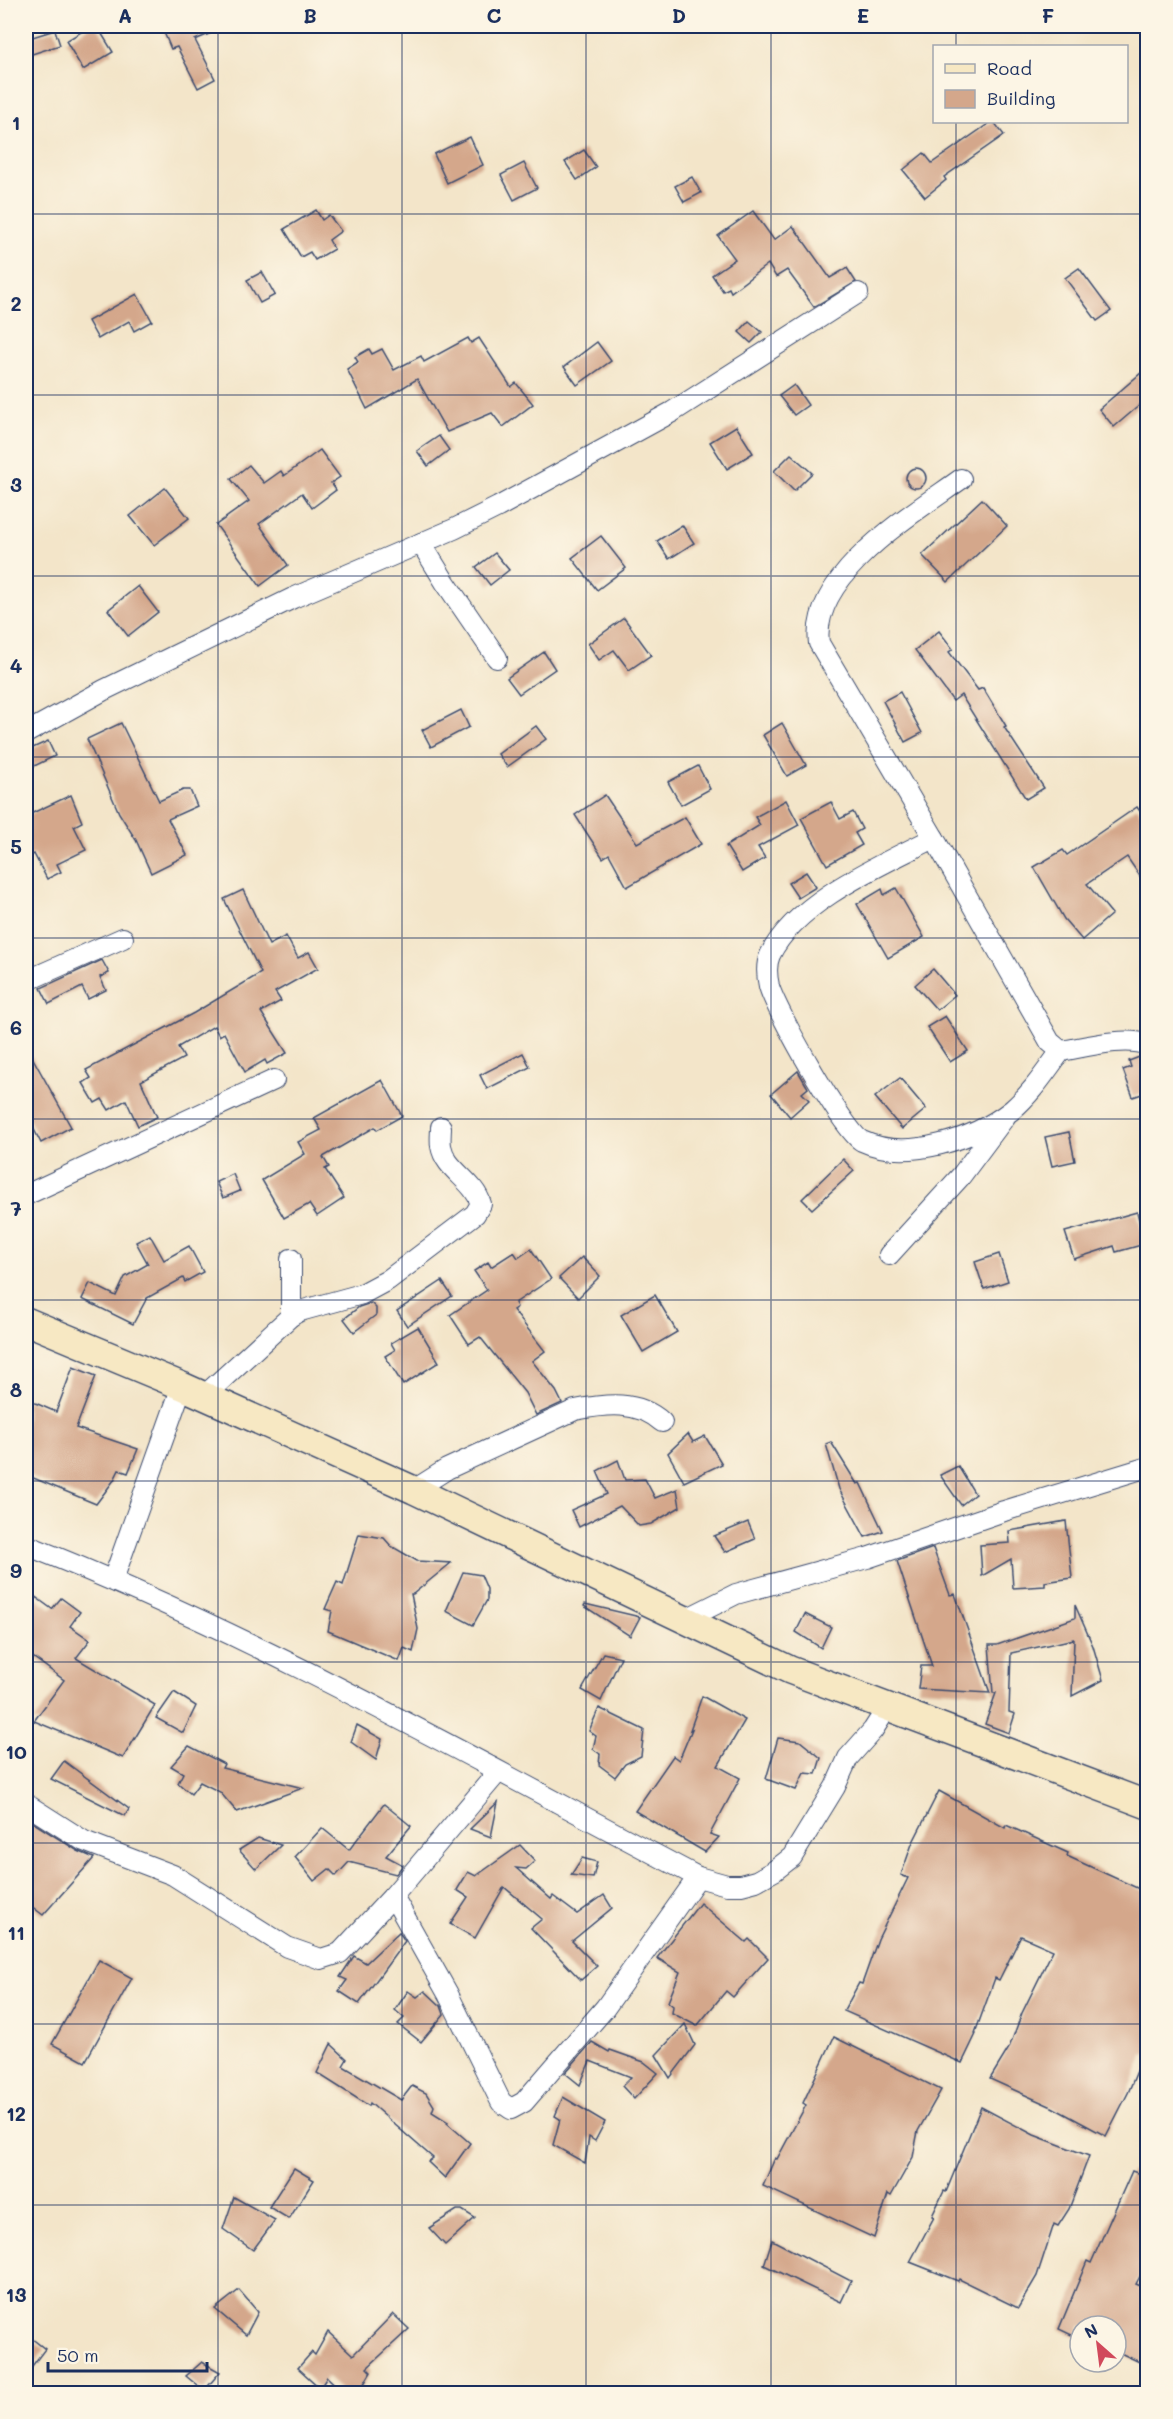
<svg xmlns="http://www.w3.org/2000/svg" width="1173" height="2419" viewBox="0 0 1173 2419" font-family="Mali,sans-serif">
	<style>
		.building { fill: #d4a78b }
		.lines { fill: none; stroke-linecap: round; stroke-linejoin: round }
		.street-casing { stroke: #3b4a6e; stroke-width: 22 }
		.secondary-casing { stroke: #3b4a6e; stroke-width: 30 }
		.street { stroke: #fff; stroke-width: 20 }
		.secondary { stroke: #f7e8c3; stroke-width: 27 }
		.grid { fill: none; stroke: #1b2f5e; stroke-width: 1.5; stroke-opacity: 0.55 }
		.neatline { fill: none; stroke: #1b2f5e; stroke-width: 2 }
		.grid-label { font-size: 20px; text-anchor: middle; font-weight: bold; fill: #1b2f5e }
	</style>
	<rect width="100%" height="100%" fill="#fcf5e5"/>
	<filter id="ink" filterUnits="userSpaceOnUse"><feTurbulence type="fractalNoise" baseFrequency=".0167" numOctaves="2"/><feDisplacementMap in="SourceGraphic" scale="12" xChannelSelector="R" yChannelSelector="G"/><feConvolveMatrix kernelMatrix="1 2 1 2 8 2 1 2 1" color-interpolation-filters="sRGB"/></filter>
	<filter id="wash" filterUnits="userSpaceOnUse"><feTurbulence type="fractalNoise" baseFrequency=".008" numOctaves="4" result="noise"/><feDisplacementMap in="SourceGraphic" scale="24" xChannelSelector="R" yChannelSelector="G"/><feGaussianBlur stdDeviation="1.35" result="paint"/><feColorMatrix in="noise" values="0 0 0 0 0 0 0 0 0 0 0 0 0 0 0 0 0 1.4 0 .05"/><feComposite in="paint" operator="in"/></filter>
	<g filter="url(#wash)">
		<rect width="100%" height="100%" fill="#f3e5c9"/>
		<g id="blocks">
			<g class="building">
				<polygon points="91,26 97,26 113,52 83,70 66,41"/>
				<polygon points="173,26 228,26 195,40 215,79 198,88 177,47 171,49 163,30"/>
				<polygon points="55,30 60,45 26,56 26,39"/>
				<polygon points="991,122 994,122 1004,135 944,177 946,180 925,197 903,170 924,153 932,163"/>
				<polygon points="470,137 483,165 447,183 434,154"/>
				<polygon points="584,150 596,167 577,180 565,162"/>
				<polygon points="524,163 537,188 514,200 501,175"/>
				<polygon points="692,177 701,193 684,202 675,186"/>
				<polygon points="316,210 322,220 329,215 341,231 329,240 334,249 315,260 310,252 301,257 284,229"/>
				<polygon points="753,211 774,240 793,226 830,278 847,268 856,282 814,307 787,270 776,277 768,264 731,292 729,288 723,291 712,275 735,259 718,236"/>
				<polygon points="1079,268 1111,311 1097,321 1065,278"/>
				<polygon points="262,272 275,295 260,303 247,280"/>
				<polygon points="137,294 152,321 134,331 129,321 98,339 88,321"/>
				<polygon points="749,321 762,332 751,343 739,332"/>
				<polygon points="468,338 471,343 479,338 511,387 516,383 533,404 503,427 492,413 447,432 417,379 367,409 347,369 358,362 355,357 369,349 372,354 382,349 394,370 421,356 424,362"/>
				<polygon points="597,342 611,361 577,385 564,367"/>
				<polygon points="1148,367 1148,398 1114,427 1099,409"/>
				<polygon points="794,385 808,405 794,415 779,396"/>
				<polygon points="736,426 753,453 727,469 710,442"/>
				<polygon points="439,436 449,450 428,466 417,451"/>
				<polygon points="320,450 340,477 331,483 336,490 312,508 302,493 259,524 288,565 260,586 216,525 249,501 231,479 249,465 264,483 281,471 284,476"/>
				<polygon points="791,454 812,473 794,491 774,471"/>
				<circle cx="916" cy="478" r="10"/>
				<polygon points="165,488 189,518 154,545 130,516"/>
				<polygon points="982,499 1007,526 948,582 922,555"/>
				<polygon points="682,525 694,543 669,559 657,541"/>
				<polygon points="601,536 626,568 597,590 572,558"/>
				<polygon points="495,553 509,570 490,585 476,567"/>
				<polygon points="138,586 158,612 128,636 108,610"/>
				<polygon points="624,618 651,655 629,670 614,650 599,660 588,644"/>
				<polygon points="939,631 953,649 949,652 978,690 983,688 1006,726 1004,727 1044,788 1026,799 961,695 953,701 915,650"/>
				<polygon points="544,652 555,669 519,694 507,678"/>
				<polygon points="900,692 922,733 905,742 883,701"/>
				<polygon points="461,710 469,727 431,747 422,730"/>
				<polygon points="121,723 159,801 183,790 190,790 197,806 168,819 187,855 151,873 136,840 119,813 87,739"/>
				<polygon points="782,723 806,765 787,776 763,735"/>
				<polygon points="536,726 546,739 507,767 498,754"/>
				<polygon points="48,741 55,756 26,770 26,751"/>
				<polygon points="698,766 710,789 681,805 668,782"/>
				<polygon points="71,795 82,822 74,826 86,850 57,864 61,872 47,879 34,854 26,858 26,816"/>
				<polygon points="605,795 637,843 685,817 701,844 627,887 609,854 603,858 575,815"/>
				<polygon points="786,800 799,825 758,847 765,858 742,872 726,846 760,825 755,817"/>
				<polygon points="831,802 840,819 853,812 862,829 855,833 862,845 827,865 801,818"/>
				<polygon points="1137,807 1148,822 1148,888 1127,857 1087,884 1112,914 1082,940 1064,919 1034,867 1063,850 1067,855"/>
				<polygon points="806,872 816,887 798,898 788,883"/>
				<polygon points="896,888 924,937 888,958 857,904 882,889 884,895"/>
				<polygon points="243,890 269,945 286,936 298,958 309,952 318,968 275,992 281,1001 261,1012 287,1053 267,1064 265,1060 245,1072 224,1033 219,1036 214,1026 178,1047 184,1058 141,1081 157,1117 138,1126 126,1100 109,1110 102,1099 95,1103 83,1083 91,1078 86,1070 194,1013 261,973 224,899"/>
				<polygon points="102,960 109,973 100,977 106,990 88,999 82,987 49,1004 41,988"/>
				<polygon points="933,969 955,995 937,1010 915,985"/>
				<polygon points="945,1016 968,1051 950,1062 927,1027"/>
				<polygon points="26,1046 71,1127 41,1143 26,1114"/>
				<polygon points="523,1053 530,1067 487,1089 480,1075"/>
				<polygon points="1142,1056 1148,1057 1146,1105 1142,1094 1133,1097 1123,1070 1131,1067 1129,1061"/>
				<polygon points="798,1071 808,1088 802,1093 809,1100 790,1117 771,1094"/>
				<polygon points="900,1078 926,1109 902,1129 875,1097"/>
				<polygon points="382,1080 402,1116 377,1130 375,1127 323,1157 329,1167 325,1169 344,1198 317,1216 309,1204 284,1218 262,1180 305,1154 298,1142 321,1130 314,1118"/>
				<polygon points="1069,1132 1075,1161 1052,1166 1045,1137"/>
				<polygon points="843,1159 854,1171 812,1209 802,1199"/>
				<polygon points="233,1174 240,1191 223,1198 216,1182"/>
				<polygon points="1137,1212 1145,1244 1116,1252 1114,1246 1074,1259 1065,1232"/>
				<polygon points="150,1235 164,1260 189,1246 203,1272 185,1282 183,1278 147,1298 133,1324 82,1299 90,1283 116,1296 125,1277 148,1264 136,1242"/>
				<polygon points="531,1249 551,1279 515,1303 517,1307 513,1310 545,1351 532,1361 556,1391 562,1403 536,1415 525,1393 480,1337 469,1344 450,1315 487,1290 474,1271 488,1262 491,1267 514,1252 518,1258"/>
				<polygon points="999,1254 1008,1281 984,1289 975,1262"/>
				<polygon points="582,1257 600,1276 578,1298 559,1278"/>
				<polygon points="442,1281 452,1296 407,1326 397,1311"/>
				<polygon points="655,1295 677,1332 643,1352 621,1315"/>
				<polygon points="371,1303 376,1308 376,1315 354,1332 344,1319 359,1307"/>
				<polygon points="418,1327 439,1362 403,1385 385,1356 395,1350 391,1343"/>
				<polygon points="73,1367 96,1376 76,1428 138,1449 128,1473 119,1470 114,1480 96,1504 26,1475 26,1399 56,1412"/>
				<polygon points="688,1434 693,1442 705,1436 722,1464 684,1482 668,1453"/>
				<polygon points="831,1442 857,1484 860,1483 883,1531 865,1537 839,1489 826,1444"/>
				<polygon points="618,1460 625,1480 645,1479 655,1498 677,1489 680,1507 651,1524 639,1526 620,1506 579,1527 571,1510 607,1494 597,1471"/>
				<polygon points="958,1466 975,1494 961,1505 940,1475"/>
				<polygon points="1066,1521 1072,1578 1045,1582 1045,1586 1013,1588 1011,1559 982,1576 980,1545 1010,1543 1009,1531"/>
				<polygon points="748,1522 755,1539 725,1552 714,1536"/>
				<polygon points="359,1534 384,1538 391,1546 417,1561 451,1563 413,1594 411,1594 418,1629 413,1652 404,1648 399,1661 328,1631 332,1611 325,1609 337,1582 343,1585"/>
				<polygon points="933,1548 950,1595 955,1594 990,1693 918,1689 921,1666 932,1666 897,1561"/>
				<polygon points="463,1572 481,1575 487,1589 487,1600 473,1625 446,1611"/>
				<polygon points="26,1590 52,1609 61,1598 80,1612 70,1626 90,1640 76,1658 155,1705 123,1758 34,1721 64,1680 26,1652"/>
				<polygon points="585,1604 640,1617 630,1636 584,1606"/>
				<polygon points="1075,1605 1093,1646 1103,1680 1072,1696 1074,1639 1011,1653 1009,1712 1015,1714 1009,1733 985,1724 996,1693 993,1693 989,1645 997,1645 1075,1618"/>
				<polygon points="805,1614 831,1627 821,1648 796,1632"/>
				<polygon points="603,1653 621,1657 601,1701 582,1690"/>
				<polygon points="174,1692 196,1706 183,1733 156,1718"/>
				<polygon points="702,1696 745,1720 718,1766 740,1778 710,1834 719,1837 705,1852 635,1811 673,1756 679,1760 692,1729 690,1730"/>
				<polygon points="599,1708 644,1730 641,1756 625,1764 615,1777 599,1765 600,1754 593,1749 596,1736 589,1731"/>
				<polygon points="357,1725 382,1739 376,1760 351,1742"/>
				<polygon points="778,1738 800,1741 821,1758 816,1774 804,1773 796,1790 766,1779"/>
				<polygon points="189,1746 224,1764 222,1768 303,1788 237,1812 220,1792 200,1782 191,1794 178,1783 183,1773 171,1766"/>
				<polygon points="64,1761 129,1809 125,1816 51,1779"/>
				<polygon points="939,1791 1005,1828 1006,1825 1068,1853 1067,1856 1148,1893 1148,2055 1144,2054 1128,2093 1106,2136 1052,2107 990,2079 1009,2048 1022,2013 1053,1950 1021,1936 999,1980 995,1978 975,2033 976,2034 962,2063 844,2011 859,1983 862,1984 878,1939 908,1878 901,1875 912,1844"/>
				<polygon points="498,1802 491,1837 470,1829"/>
				<polygon points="384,1804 411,1826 386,1856 403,1865 396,1874 349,1862 336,1876 329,1869 314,1881 295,1857 322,1828 349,1850"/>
				<polygon points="26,1818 78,1851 94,1858 43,1915 26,1902"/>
				<polygon points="258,1838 281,1845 256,1869 239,1850"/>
				<polygon points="520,1845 535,1861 526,1869 516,1868 551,1899 553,1896 577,1914 604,1895 612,1908 572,1941 597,1966 581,1980 531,1928 542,1919 504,1887 475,1938 450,1924 468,1897 457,1890 468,1872 476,1876"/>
				<polygon points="582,1858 597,1862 593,1878 571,1875"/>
				<polygon points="700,1903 746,1942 749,1939 768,1958 733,1997 726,1991 697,2026 672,2013 673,2006 668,2002 680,1972 657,1958"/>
				<polygon points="399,1932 405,1941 359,2004 339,1991 347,1980 340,1977 354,1956 366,1963"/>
				<polygon points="99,1960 132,1978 85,2062 52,2044"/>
				<polygon points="408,1991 417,1997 425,1991 441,2006 444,2014 421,2042 398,2024 404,2018 395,2010"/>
				<polygon points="685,2024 695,2045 670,2078 656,2055"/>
				<polygon points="834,2037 941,2090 918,2131 913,2157 891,2196 888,2194 874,2238 763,2186 775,2158 777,2159 806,2105 803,2103"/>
				<polygon points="592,2042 609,2052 610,2050 644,2062 658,2073 634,2099 622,2086 631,2077 590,2061 580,2085 565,2073"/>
				<polygon points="331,2044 347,2059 343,2066 401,2100 412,2086 426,2093 434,2106 432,2112 448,2122 447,2123 470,2143 445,2178 428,2162 433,2158 370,2103 369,2106 317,2073"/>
				<polygon points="563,2097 605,2122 595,2141 589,2137 585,2163 553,2145 560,2119 555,2116"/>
				<polygon points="981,2107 1034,2135 1089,2156 1069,2209 1058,2226 1054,2224 1037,2276 1018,2308 959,2279 958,2281 910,2262 934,2217 932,2216 944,2191 946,2192"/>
				<polygon points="294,2168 314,2180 289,2219 269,2207"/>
				<polygon points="1132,2171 1148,2177 1148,2261 1136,2284 1148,2289 1148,2366 1116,2351 1116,2326 1080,2326 1080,2339 1059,2329 1087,2261 1091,2263"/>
				<polygon points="234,2197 275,2220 253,2250 223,2229"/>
				<polygon points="457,2210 462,2210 475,2218 445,2245 429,2228"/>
				<polygon points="772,2240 851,2281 841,2302 764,2265"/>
				<polygon points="239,2290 258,2312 246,2335 215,2309"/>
				<polygon points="393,2314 409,2329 367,2368 371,2372 358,2394 345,2394 327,2377 320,2388 298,2368 312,2352 315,2355 328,2332 353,2355"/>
				<polygon points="26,2334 45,2349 26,2374"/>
				<polygon points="202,2362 220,2372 204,2391 186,2376"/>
			</g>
		</g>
	</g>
	<g filter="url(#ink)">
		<use href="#blocks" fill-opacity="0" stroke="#3b4a6e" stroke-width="1.5"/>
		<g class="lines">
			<defs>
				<g id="street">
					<path d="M 961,479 C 914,513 810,575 819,643 L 934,838 L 1050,1042 L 1061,1051 C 1085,1047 1126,1036 1148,1045"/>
					<polyline points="421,543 445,582 497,658"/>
					<polyline points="26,733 104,690 293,598 454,529 498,507 672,412 858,293"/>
					<path d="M 934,838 C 883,864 796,901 770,955 C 766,964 767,977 769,986 C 775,1009 844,1132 862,1141 C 907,1162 975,1139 1012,1110 C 1032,1093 1046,1071 1061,1051"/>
					<polyline points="26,981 123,938"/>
					<polyline points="26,1195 274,1080"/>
					<polyline points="889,1255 961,1176 1005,1117"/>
					<polyline points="291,1259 291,1316"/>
					<path d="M 204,1396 L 291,1316 L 300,1311 L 362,1294 L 388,1280 L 475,1214 L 481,1204 C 474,1180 445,1170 441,1146 C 440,1140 441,1133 441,1127"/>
					<path d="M 414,1490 L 447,1469 L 575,1410 C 606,1404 638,1400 662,1422"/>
					<path d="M 26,1545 C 258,1636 477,1761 698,1877 L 727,1885 L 741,1885 L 756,1881 L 774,1871 L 792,1857 L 835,1787 L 848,1758 L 873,1730 L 887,1708"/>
					<polyline points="113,1580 182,1386"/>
					<polyline points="684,1620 736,1594 867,1558 1004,1511 1148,1467"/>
					<polyline points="26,1804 84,1841 173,1875 287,1947 321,1959 340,1953 393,1896 498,1772"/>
					<polyline points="393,1896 448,1994 501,2102 511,2109 524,2102 605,2008 698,1877"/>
				</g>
				<polyline id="secondary" points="26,1321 182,1386 414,1490 790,1670 1148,1805"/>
			</defs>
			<use href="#street" class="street-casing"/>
			<use href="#secondary" class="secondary-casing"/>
			<use href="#street" class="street"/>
			<use href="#secondary" class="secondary"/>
		</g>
	</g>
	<path class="grid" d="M 218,26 L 218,2394M 402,26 L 402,2394M 586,26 L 586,2394M 771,26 L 771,2394M 956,26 L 956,46M 956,122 L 956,2394M 26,214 L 1148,214M 26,395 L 1148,395M 26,576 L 1148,576M 26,757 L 1148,757M 26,938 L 1148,938M 26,1119 L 1148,1119M 26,1300 L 1148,1300M 26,1481 L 1148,1481M 26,1662 L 1148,1662M 26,1843 L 1148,1843M 26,2024 L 1148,2024M 26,2205 L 1148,2205"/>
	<rect width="1173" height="2419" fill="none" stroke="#fcf5e5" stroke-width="66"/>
	<rect x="933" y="45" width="195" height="78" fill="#fcf5e5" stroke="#a2a6af" stroke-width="1.5"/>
	<rect x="945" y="64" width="30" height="9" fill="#f7e8c3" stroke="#a2a6af" stroke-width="1.5"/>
	<text x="987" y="75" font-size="18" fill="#1b2f5e">Road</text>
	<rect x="945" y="90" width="30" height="18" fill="#d4a78b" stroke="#a2a6af" stroke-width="1.5"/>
	<text x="987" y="105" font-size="18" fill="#1b2f5e">Building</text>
	<g transform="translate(1098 2344) rotate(332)"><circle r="28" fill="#fcf5e5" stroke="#a2a6af" stroke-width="1.5"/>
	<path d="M0-4.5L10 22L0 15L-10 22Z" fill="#d1495b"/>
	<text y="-9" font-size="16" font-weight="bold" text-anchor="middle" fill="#1b2f5e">N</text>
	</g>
	<path d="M48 2362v9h159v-9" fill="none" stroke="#1b2f5e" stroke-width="3"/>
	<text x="57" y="2362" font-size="18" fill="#1b2f5e" stroke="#fcf5e5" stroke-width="4.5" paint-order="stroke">50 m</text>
	<rect x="33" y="33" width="1107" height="2353" class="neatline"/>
	<g class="grid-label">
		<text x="125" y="23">A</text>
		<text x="310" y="23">B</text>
		<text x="494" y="23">C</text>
		<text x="679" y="23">D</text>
		<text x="863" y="23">E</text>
		<text x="1048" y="23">F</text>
		<text x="16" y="130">1</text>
		<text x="16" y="311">2</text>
		<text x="16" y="492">3</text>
		<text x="16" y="673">4</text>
		<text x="16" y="854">5</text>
		<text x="16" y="1035">6</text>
		<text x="16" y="1216">7</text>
		<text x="16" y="1397">8</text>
		<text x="16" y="1578">9</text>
		<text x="16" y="1759">10</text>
		<text x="16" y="1940">11</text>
		<text x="16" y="2121">12</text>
		<text x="16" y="2302">13</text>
	</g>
</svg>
